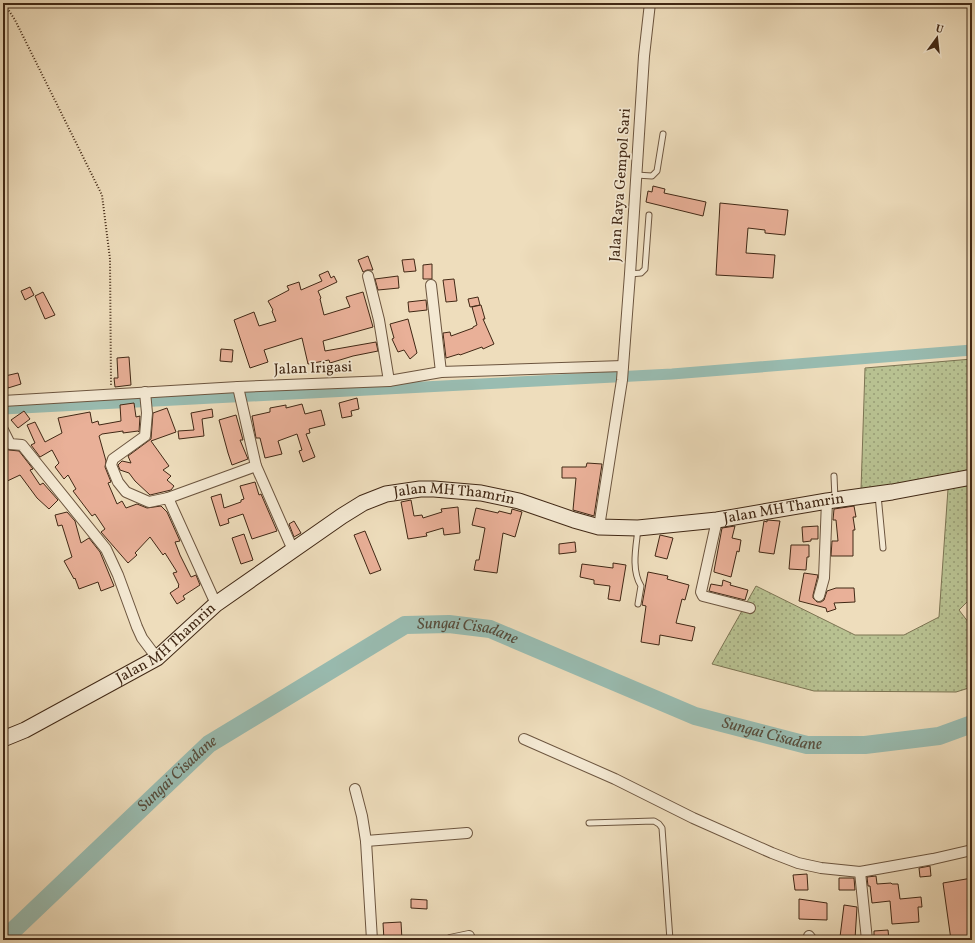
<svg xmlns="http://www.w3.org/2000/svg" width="975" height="943" viewBox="0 0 975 943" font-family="Vollkorn,serif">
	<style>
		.grass { fill: url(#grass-dots); stroke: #7c7453 }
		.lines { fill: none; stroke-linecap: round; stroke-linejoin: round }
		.canal { stroke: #99bcb1; stroke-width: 11 }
		.river { stroke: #99bcb1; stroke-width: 18 }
		.building { fill: #e9b098; stroke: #412815 }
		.lane-casing { stroke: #6c553f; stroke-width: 7 }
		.street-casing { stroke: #6c553f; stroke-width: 12 }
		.secondary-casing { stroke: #412815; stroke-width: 17 }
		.path { stroke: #412815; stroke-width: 2; stroke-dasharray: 1 2; stroke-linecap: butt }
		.lane { stroke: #f4e9d3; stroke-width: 5 }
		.street { stroke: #f4e9d3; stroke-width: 10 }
		.secondary { stroke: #f4e9d3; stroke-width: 15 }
		.labels { text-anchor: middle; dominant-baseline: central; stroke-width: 3.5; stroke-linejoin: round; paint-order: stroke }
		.street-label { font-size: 15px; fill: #412815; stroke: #f4e9d3 }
		.water-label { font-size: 16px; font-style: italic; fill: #574d3c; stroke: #f4e9d3 }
	</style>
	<defs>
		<pattern id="grass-dots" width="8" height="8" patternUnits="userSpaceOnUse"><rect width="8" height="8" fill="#b8c191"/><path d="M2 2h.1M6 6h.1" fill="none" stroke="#979d75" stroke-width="1.8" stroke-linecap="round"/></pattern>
	</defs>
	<rect width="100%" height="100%" fill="#eeddbc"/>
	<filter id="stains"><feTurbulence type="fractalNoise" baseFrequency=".005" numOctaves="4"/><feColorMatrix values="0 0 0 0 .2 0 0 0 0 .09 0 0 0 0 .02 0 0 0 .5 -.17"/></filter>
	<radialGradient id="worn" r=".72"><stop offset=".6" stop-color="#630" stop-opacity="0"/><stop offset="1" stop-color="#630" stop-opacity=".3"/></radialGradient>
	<polygon class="grass" points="972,359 972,597 959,610 972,627 972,687 956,692 814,691 712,664 756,586 855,635 904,635 939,617 948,489 861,490 865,368"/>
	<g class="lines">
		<polyline class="canal" points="3,409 672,374 972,350"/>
		<path class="river" id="s1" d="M 3,940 L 209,744 L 405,625 L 449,624 L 490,629 L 695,716 L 807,745 L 865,745 L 939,736 L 972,724"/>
	</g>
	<g class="building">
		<polygon points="653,186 665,189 664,193 706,202 703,216 646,202 648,191 652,192"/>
		<polygon points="720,203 788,210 785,235 765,233 765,230 748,228 746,253 775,255 773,278 716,275"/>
		<polygon points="368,256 373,270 367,270 363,272 358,260"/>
		<polygon points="414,259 416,271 404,272 402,260"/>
		<polygon points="432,264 432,279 423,279 423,265"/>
		<polygon points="328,271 331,278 334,276 337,282 318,291 321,298 320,299 324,315 350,307 346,297 363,292 373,327 323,341 325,351 376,342 378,351 353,356 330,363 329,360 308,364 302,338 264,350 268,362 250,368 234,320 254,312 259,326 276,321 272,311 273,310 268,301 289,290 287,286 299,282 301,290 322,281 319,275"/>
		<polygon points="398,276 399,288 378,290 375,279"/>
		<polygon points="454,279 457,301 446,302 443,280"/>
		<polygon points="30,287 34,295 25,300 21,291"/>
		<polygon points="43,292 55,315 45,319 35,296"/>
		<polygon points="478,297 480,305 470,307 468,299"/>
		<polygon points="426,300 427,310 409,312 408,302"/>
		<polygon points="481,305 485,319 483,319 494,344 483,349 482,347 460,355 459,354 446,358 443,333 450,332 451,336 473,328 473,327 477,325 472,307"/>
		<polygon points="408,319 417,353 410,359 404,350 398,352 392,339 394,338 390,324"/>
		<polygon points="221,349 233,350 232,362 220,361"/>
		<polygon points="129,357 131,385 115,387 114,378 118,378 117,358"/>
		<polygon points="18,373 21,384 8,388 5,376"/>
		<polygon points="357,398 359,409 351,411 352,416 342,418 339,403"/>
		<polygon points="134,403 136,417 140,416 139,432 138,431 123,433 123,431 102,434 99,436 106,461 105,467 111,482 108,483 117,504 122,501 126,508 137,504 147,508 161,506 167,512 180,541 175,542 180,555 191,577 196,575 200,585 183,596 185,599 177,604 170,593 179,587 178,586 179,585 173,573 177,572 165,553 163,555 150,537 135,553 137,555 128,563 101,532 105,529 95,514 92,516 73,491 76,489 68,475 64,479 55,467 59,463 52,450 40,457 31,445 35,443 27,425 35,422 45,442 62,433 58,418 90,412 92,423 98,421 99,425 121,421 120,405"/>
		<polygon points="302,404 305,414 321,410 325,425 309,429 310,433 306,434 315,457 303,462 299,451 302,450 297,434 278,441 282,454 265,458 260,438 256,438 252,416 270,412 270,408 286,405 286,408"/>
		<polygon points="167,408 176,432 151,441 169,466 163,470 171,476 167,480 174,486 171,490 150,495 135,481 129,473 120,470 118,465 122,461 131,463 128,456 151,439 153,413"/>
		<polygon points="212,409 213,417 202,419 204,436 179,439 178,431 194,430 191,413"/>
		<polygon points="24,411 30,419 18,428 11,420"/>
		<polygon points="236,415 243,440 240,440 248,459 232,465 228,453 219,420"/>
		<polygon points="3,448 9,450 19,451 33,469 30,470 40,485 43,483 58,500 49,509 37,498 20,475 3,483"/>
		<polygon points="587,463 602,464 594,516 573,510 576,478 562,478 562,467 586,467"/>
		<polygon points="255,482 259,495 261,494 277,531 252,539 243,514 228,519 229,523 220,526 211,497 221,494 224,508 241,502 241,500 244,499 240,486"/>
		<polygon points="411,500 414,516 422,515 423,518 442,512 441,509 458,507 460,533 444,535 443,528 426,533 427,536 408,539 401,502"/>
		<polygon points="854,506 856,517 853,517 855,530 853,530 853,556 831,556 832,541 838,541 836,520 833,520 834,509"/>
		<polygon points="476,508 498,513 499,511 511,514 512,509 522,512 515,537 503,533 497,573 474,570 476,560 479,560 485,528 472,525"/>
		<polygon points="67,512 75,521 81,543 89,538 100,552 114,586 101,591 98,582 79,589 75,578 74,579 64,561 72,557 62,525 58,526 55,515"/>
		<polygon points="767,520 780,521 774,554 759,552 764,521 767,522"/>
		<polygon points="294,521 301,533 294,537 289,524"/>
		<polygon points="735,526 732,538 741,540 739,552 737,551 731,577 714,572 714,571 722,528"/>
		<polygon points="818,526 818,539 811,539 811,541 803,542 802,527"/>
		<polygon points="365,531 381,570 370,574 354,535"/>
		<polygon points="244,534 253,560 241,564 232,538"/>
		<polygon points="660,535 673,538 667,559 655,556"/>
		<polygon points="575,542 576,552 559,554 559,544"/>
		<polygon points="791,545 809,545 809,557 807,557 806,570 789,569"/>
		<polygon points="613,563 626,565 620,601 608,599 610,586 594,584 594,580 580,577 582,564 613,568"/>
		<polygon points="648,572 668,576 667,579 689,585 685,600 682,599 676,623 695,627 692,641 660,635 659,645 641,642 646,606 642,605"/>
		<polygon points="804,573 818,575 813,595 813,598 817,602 821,602 824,600 827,591 836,588 854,588 855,602 834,603 836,609 827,612 826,608 799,601"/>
		<polygon points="723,580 731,583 730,585 748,590 745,600 709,591 711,584 722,586"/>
		<polygon points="930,866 931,876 920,877 919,868"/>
		<polygon points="807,874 808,890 795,890 793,875"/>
		<polygon points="876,876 877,884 891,883 892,884 898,884 900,899 921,897 922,907 918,907 919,922 892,924 890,901 872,903 870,886 868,886 867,877"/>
		<polygon points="839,878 854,878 855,890 839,890"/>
		<polygon points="972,878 972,940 951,940 943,883"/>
		<polygon points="411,899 427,900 427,909 411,908"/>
		<polygon points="799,899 827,903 827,920 799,919"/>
		<polygon points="844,905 857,907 855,939 840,937"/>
		<polygon points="401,922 402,940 384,940 383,923"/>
		<polygon points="888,930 889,940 874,940 874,931"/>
	</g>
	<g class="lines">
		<defs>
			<g id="lane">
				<polyline points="636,175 652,176 657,171 663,134"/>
				<polyline points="630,274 641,273 645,269 649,215"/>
				<polyline points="834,476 835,499"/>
				<polyline points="878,495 883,548"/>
				<path d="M 638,604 L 641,586 C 631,570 636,547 638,529"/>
				<polyline points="589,823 654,821 659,824 662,828 670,940"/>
			</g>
			<g id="street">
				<polyline points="368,276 379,320 389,381"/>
				<polyline points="431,285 441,372"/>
				<polyline points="238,387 256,466 293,550"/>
				<polyline points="145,392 147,413 145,436 113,459 111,465 118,482 126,492 149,502 168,498 216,604"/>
				<polyline points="3,401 238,387 389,381 441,372 623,366"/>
				<polyline points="3,430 10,444 22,445 106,549 118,575 137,627 142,638 157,658"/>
				<polyline points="168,498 256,466"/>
				<polyline points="717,520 701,592 703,596 750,608"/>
				<polyline points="599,527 622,380 630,274 644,56 650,3"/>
				<polyline points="819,596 824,578 827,501"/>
				<polyline points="524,739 615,779 693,818 772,853 798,863 821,868 860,872 933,859 972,850"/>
				<polyline points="355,789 362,816 366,841 372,940"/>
				<polyline points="366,841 467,833"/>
				<polyline points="860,872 867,940"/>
				<polyline points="809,936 812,940"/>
				<polyline points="450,940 469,936"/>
			</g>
			<g id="secondary">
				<path id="s2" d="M 3,739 L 25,730 L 157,658 L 216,604 L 342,516 L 363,503 L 386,494 L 420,489 L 434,489 L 481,493 L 519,501 L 574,520 L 599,527 L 638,528 L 717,520 L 827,501 L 892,492 L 972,477"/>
			</g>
		</defs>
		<use href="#lane" class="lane-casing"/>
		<use href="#street" class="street-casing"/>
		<use href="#secondary" class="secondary-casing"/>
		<polyline class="path" points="4,3 15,20 102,195 110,259 111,386"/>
		<use href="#lane" class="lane"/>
		<use href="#street" class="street"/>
		<use href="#secondary" class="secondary"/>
	</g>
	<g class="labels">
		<g class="street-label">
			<text transform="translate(621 185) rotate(-86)">Jalan Raya Gempol Sari</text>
			<text transform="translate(313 369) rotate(-2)">Jalan Irigasi</text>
			<text stroke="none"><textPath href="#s2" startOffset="526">Jalan MH Thamrin</textPath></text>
			<text stroke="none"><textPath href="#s2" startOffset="862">Jalan MH Thamrin</textPath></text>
			<text stroke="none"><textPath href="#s2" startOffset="190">Jalan MH Thamrin</textPath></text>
		</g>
		<g class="water-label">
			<text stroke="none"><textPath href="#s1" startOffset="577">Sungai Cisadane</textPath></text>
			<text stroke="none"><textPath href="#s1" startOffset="901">Sungai Cisadane</textPath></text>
			<text stroke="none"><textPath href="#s1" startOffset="241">Sungai Cisadane</textPath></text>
		</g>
	</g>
	<rect width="975" height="943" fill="none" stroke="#eeddbc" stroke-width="16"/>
	<rect x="4" y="4" width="967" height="935" fill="none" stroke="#412815" stroke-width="2"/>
	<rect x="8" y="8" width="959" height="927" fill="none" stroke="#412815"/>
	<g transform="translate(937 38) rotate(15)" stroke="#f4e9d3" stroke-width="3" paint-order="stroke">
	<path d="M0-3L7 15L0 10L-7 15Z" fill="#412815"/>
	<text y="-6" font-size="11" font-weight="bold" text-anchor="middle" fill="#412815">U</text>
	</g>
	<rect width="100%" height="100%" filter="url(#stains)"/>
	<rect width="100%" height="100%" fill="url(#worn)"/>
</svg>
